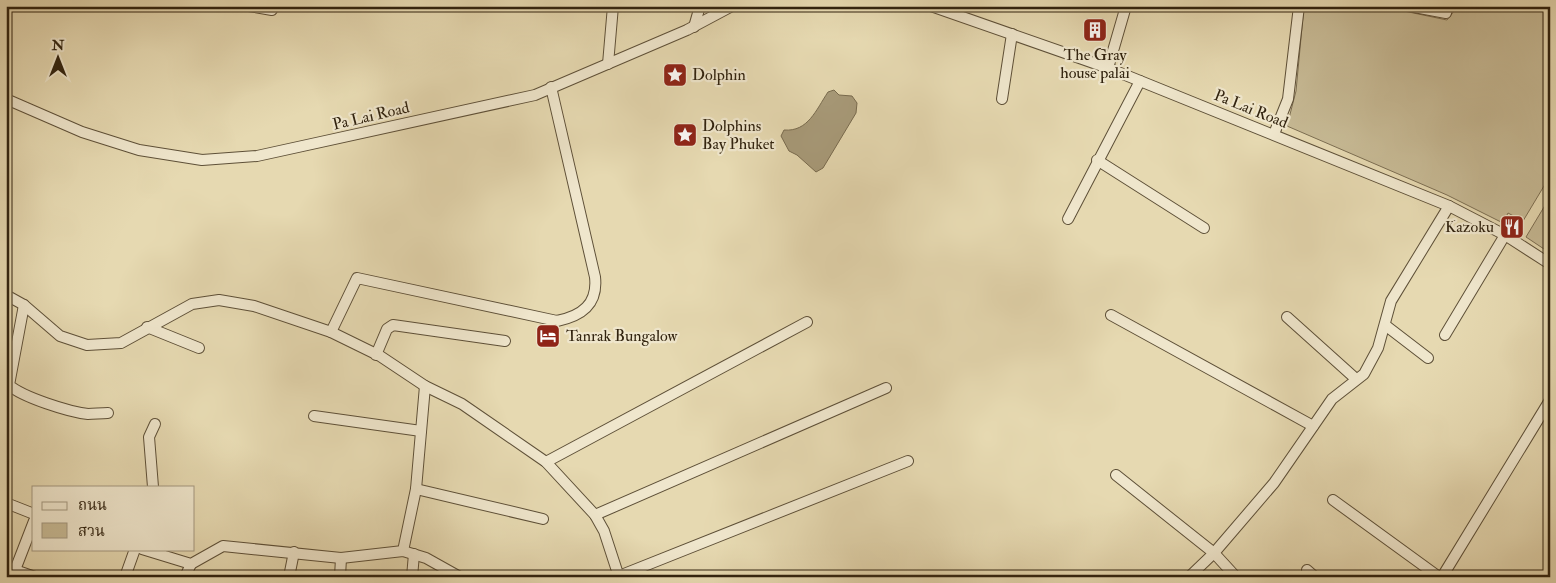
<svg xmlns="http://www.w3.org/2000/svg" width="1556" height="583" viewBox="0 0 1556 583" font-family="'IM FELL Double Pica','Noto Serif Thai',serif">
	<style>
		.green { fill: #c7ba95; stroke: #7c6e52 }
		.water { fill: #a89b7a; stroke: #786b4f }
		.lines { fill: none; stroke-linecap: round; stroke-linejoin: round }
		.minor-casing { stroke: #5e5038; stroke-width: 12 }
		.minor { stroke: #efe6cc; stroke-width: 10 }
		.labels { text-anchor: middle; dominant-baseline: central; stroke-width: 4.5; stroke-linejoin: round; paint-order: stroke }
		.poi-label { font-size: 16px; fill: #31230f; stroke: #efe6cc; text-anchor: start }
		.street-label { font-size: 16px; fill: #31230f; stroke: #efe6cc }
	</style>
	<rect width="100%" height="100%" fill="#e6d9b1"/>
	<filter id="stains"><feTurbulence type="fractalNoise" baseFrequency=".004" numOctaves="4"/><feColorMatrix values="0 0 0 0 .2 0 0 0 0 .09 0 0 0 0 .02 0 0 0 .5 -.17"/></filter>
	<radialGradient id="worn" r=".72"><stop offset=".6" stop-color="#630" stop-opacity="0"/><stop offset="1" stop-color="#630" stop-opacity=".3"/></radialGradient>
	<g class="green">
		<polygon points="1304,6 1380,6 1447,20 1458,6 1550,6 1550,176 1523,221 1508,213 1503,223 1447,195 1287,126 1296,91"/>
		<polygon points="1547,202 1550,204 1550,253 1526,237"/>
	</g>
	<path class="water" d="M 834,90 L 839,95 L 852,96 L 857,103 L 856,113 L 823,168 L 816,172 L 797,155 L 789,151 L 781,136 L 784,130 C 808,132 816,110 828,92 Z"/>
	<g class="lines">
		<defs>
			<g id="minor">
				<polyline points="249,6 272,10 272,6"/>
				<polyline points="931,6 1108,68 1449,206 1505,235 1550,264"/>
				<polyline points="1409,6 1446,13 1448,6"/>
				<polyline points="694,27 700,6"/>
				<polyline points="608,64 613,6"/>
				<polyline points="1108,68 1126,6"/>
				<polyline points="6,99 82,132 139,150 202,160 257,156 535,95 687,30 732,6"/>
				<polyline points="1002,99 1012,34"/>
				<polyline points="1274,134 1288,99 1299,6"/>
				<polyline points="1097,160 1204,228"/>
				<polyline points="1068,219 1140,81"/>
				<polyline points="6,295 24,305 60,336 87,345 121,343 192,304 219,300 254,306 331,332 380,356 425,386 462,404 546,462 595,515 604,531 619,577"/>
				<path d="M 24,305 L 9,385 C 22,397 69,412 88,414 C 94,414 101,413 108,413"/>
				<polyline points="1111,315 1313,426"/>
				<polyline points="1287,317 1356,379"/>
				<polyline points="1385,325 1428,358"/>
				<polyline points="147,327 199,348"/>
				<path d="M 331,332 L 357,278 L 557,321 C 582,316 598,304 595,277 L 551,87"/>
				<polyline points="1445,335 1505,235"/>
				<polyline points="376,355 387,329 393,325 505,341"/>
				<polyline points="314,416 421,431"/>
				<polyline points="546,462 807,322"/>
				<polyline points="1116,475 1214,553 1236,577"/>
				<polyline points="153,487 149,437 155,424"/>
				<polyline points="416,489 543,519"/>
				<polyline points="1333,500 1439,577"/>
				<polyline points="6,503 34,514"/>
				<polyline points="595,515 886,388"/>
				<polyline points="142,549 191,564 223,546 341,558 403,551 426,558 460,577"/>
				<polyline points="403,551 416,489 425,386"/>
				<polyline points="6,567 35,577"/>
				<polyline points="15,570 34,521"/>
				<polyline points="1307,570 1315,577"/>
				<polyline points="619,576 908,461"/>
				<polyline points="125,577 135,549"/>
				<polyline points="185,577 191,564"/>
				<polyline points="289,577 294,552"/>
				<polyline points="340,577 341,558"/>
				<polyline points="412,577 414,554"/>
				<polyline points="1189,577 1214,553 1274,483 1332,399 1364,374 1378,348 1391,301 1449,206"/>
				<polyline points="1442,577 1550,400"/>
			</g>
		</defs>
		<use href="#minor" class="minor-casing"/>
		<use href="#minor" class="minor"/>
	</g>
	<defs>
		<symbol id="building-square" viewBox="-11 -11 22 22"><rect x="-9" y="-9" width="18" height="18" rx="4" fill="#8f2418" stroke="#efe6cc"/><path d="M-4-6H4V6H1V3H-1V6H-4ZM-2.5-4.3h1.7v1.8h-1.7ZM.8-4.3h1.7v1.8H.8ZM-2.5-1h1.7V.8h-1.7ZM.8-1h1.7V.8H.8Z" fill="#fff"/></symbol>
		<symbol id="sight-square" viewBox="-11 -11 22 22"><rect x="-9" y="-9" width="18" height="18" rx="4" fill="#8f2418" stroke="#efe6cc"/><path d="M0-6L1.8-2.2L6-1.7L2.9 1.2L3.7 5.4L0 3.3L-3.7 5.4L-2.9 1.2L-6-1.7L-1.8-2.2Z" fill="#fff"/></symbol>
		<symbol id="restaurant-square" viewBox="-11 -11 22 22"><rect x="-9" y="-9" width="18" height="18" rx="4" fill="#8f2418" stroke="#efe6cc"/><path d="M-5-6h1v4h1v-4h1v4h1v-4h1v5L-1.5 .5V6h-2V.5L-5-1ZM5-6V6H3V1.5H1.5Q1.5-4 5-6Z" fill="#fff"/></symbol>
		<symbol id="hotel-square" viewBox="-11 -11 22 22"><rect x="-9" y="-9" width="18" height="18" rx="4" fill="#8f2418" stroke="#efe6cc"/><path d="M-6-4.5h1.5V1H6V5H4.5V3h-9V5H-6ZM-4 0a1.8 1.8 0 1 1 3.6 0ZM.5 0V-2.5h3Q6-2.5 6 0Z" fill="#fff"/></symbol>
	</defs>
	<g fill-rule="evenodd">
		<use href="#building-square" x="1081" y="16" width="28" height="28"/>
		<use href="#sight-square" x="661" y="61" width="28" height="28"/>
		<use href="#sight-square" x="671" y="121" width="28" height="28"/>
		<use href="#restaurant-square" x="1498" y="213" width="28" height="28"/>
		<use href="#hotel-square" x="534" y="322" width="28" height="28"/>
	</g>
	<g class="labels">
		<g class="poi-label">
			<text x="1095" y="55" text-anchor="middle">The Gray<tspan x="1095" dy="18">house palai</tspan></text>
			<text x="692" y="75">Dolphin</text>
			<text x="702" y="126">Dolphins<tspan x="702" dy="18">Bay Phuket</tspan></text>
			<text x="1494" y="227" text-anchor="end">Kazoku</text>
			<text x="566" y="336">Tanrak Bungalow</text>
		</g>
		<g class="street-label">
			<text transform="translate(1251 109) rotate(22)">Pa Lai Road</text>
			<text transform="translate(371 116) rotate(-13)">Pa Lai Road</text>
		</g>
	</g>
	<rect width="1556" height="583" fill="none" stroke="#e6d9b1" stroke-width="25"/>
	<rect x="8" y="8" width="1541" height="568" fill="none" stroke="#31230f" stroke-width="2.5"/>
	<rect x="12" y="12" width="1531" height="558" fill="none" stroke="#31230f"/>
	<rect x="32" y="486" width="162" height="65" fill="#efe6cc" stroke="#a39880"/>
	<rect x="42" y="502" width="25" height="8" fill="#efe6cc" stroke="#a39880"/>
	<text x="78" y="510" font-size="15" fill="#31230f">ถนน</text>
	<rect x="42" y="523" width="25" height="15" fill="#c7ba95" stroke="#a39880"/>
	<text x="78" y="536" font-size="15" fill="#31230f">สวน</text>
	<g transform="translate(58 58)" stroke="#efe6cc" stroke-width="4" paint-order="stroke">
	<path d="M0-4L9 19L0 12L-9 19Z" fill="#31230f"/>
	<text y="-8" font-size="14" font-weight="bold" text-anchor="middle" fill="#31230f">N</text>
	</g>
	<rect width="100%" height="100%" filter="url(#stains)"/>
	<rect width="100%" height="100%" fill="url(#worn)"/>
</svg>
